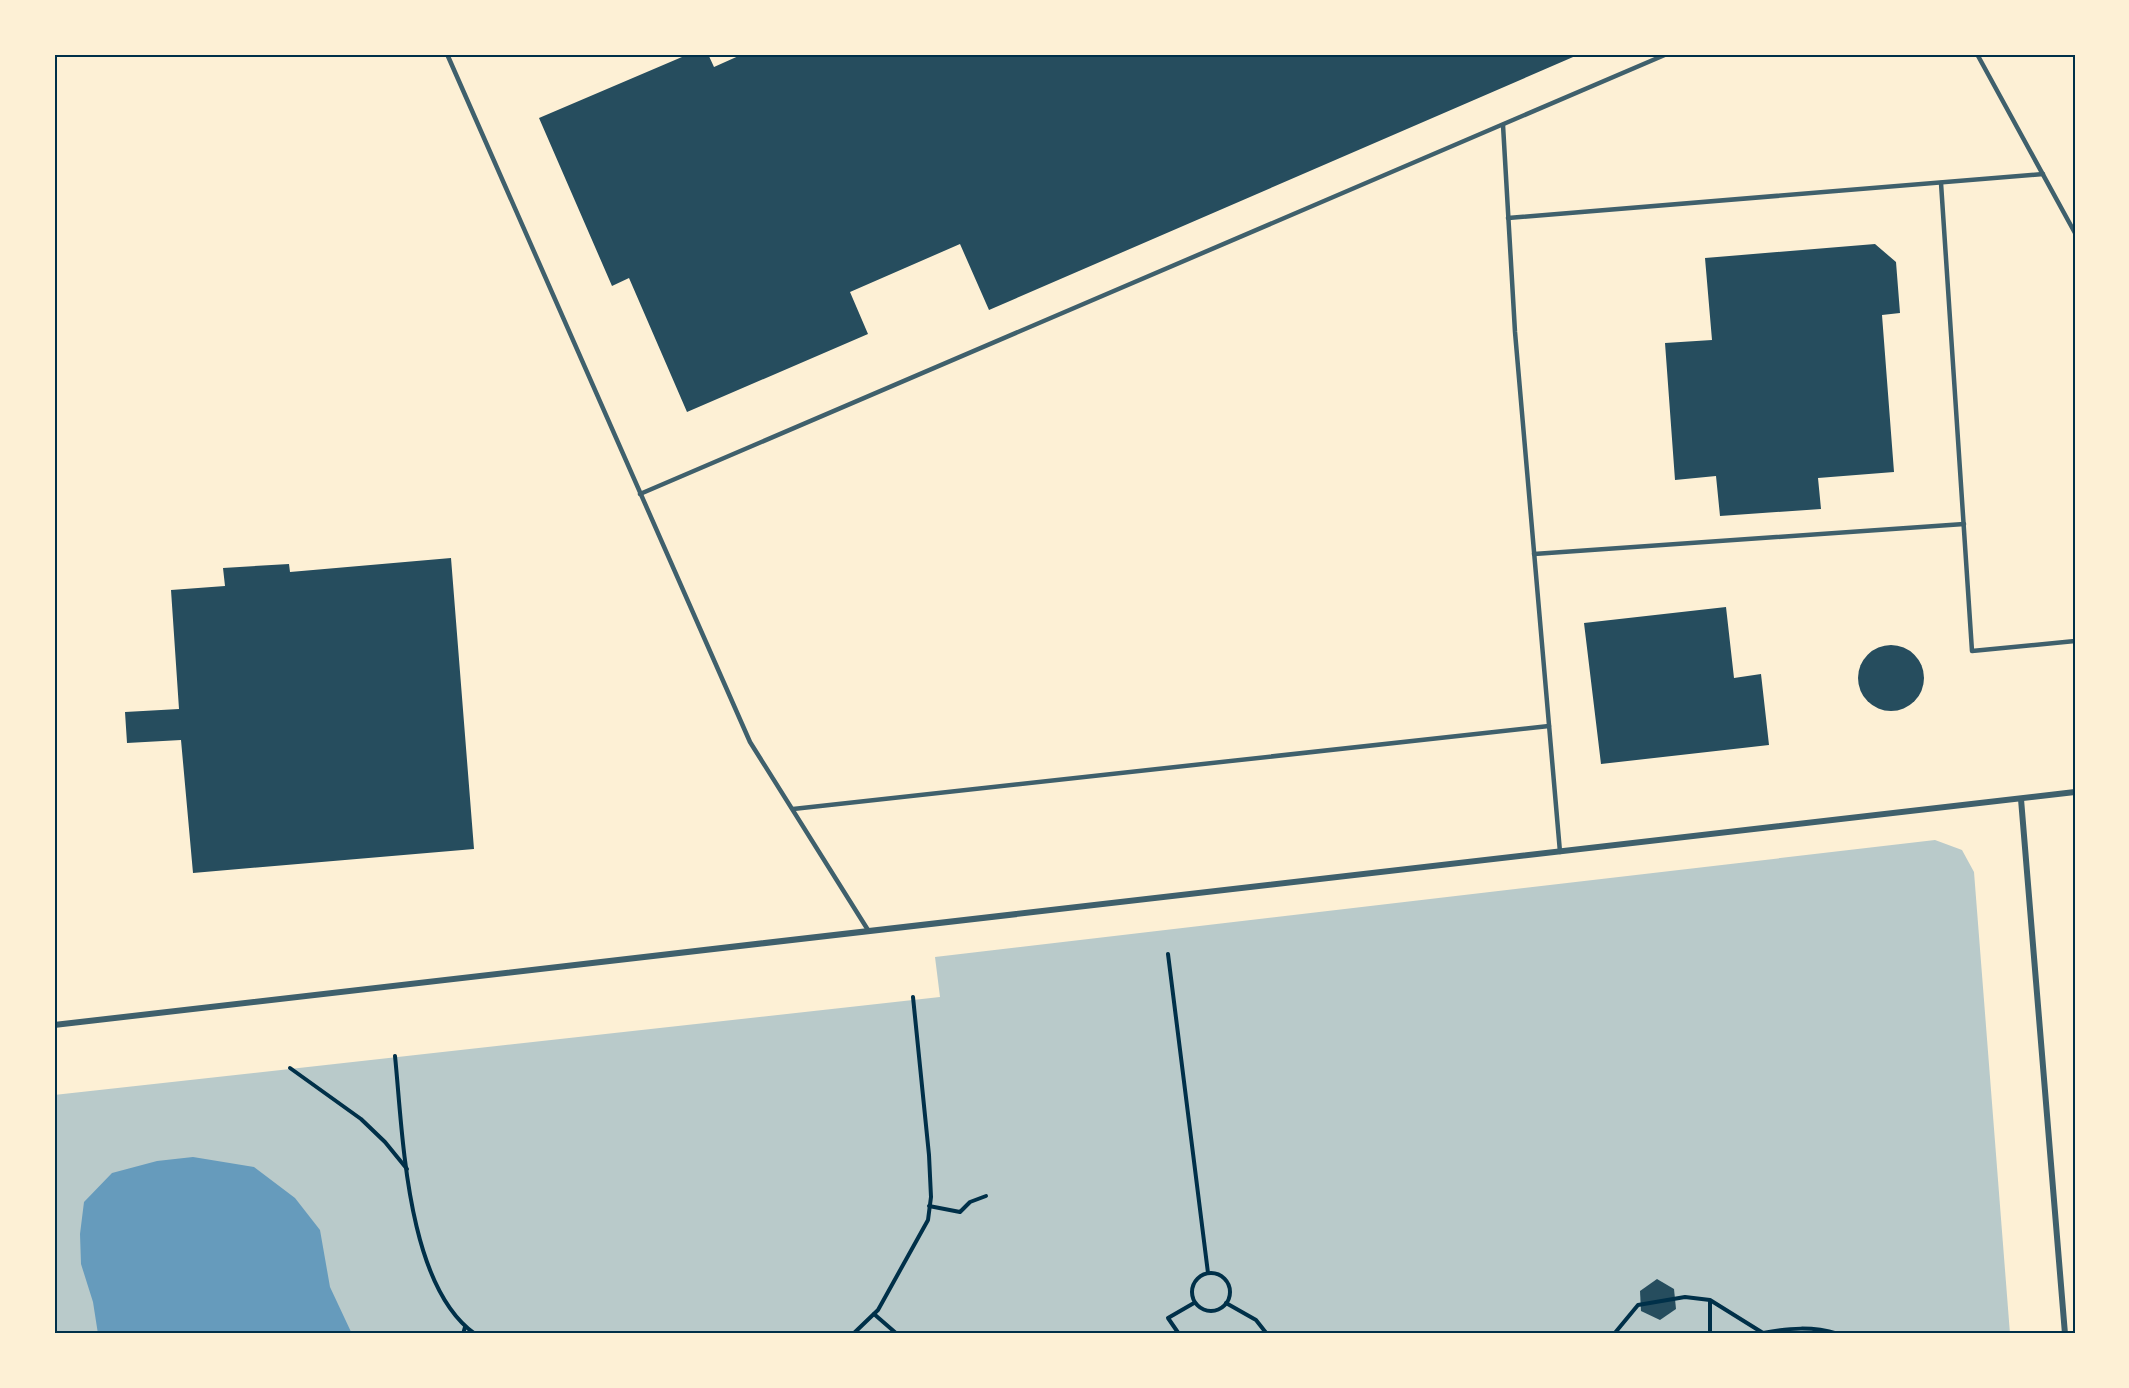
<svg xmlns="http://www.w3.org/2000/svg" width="2129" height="1388" viewBox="0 0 2129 1388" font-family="Ubuntu,sans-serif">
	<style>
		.green { fill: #b9caca }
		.water { fill: #669bbc }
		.building { fill: #264d5e }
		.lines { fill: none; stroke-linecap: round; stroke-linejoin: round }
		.path { stroke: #003049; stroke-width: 4 }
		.service { stroke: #3f606c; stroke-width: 4.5 }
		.minor { stroke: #3f606c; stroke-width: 6 }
		.neatline { fill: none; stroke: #003049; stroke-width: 2 }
	</style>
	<rect width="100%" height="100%" fill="#fdf0d5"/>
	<polygon class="green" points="1935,840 1962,850 1974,872 2010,1334 54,1334 54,1095 940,997 935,957"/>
	<polygon class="water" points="193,1157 254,1167 295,1198 320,1230 330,1287 352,1334 98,1334 93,1302 81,1264 80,1234 84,1202 112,1173 157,1161"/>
	<g class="building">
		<polygon points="689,54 708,54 714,67 743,54 1580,54 989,310 960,244 850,292 868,334 687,412 629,278 612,286 539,118"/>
		<polygon points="1875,244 1896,262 1900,313 1882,315 1894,472 1818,478 1821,509 1720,516 1716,476 1675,480 1665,343 1712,340 1705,258"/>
		<polygon points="451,558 474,849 193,873 181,740 127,743 125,712 179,709 171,590 225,586 223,568 289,564 290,572"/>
		<polygon points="1726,607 1734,678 1761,674 1769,745 1601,764 1584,623"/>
		<circle cx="1891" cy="678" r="33"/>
		<polygon points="1657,1279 1674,1289 1676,1309 1660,1320 1641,1311 1640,1291"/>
	</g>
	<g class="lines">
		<g class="path">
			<polyline points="1168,954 1208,1273"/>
			<path d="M 395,1056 C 403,1134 406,1285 475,1334"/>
			<polyline points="290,1068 361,1119 385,1142 407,1169"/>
			<polyline points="54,1102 54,1140"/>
			<polyline points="929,1206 960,1212 970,1202 986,1196"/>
			<circle cx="1211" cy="1292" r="19"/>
			<polyline points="1710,1301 1710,1334"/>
			<polyline points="1226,1303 1256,1320 1267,1334"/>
			<polyline points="874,1314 897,1334"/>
			<polyline points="463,1334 465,1327"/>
			<polyline points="853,1334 878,1310 928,1220 931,1197 929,1155 913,997"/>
			<polyline points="1179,1334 1168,1318 1194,1303"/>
			<path d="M 1614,1334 L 1638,1305 L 1685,1297 L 1710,1300 L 1763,1333 C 1790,1328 1812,1326 1838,1334"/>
		</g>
		<g class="service">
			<polyline points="447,54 750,742 868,930"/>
			<polyline points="1977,54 2075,233"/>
			<polyline points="1503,125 1515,332 1560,852"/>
			<polyline points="1941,183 1972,651 2075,641"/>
			<polyline points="1508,218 2043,174"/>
			<polyline points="640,494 1667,54"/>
			<polyline points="1534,554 1964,524"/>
			<polyline points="793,809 1549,726"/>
		</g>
		<g class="minor">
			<polyline points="2021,799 2065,1334"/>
			<polyline points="54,1025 2075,792"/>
		</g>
	</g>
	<rect width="2129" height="1388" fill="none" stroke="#fdf0d5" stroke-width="111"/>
	<rect x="56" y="56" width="2018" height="1276" class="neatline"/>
</svg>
